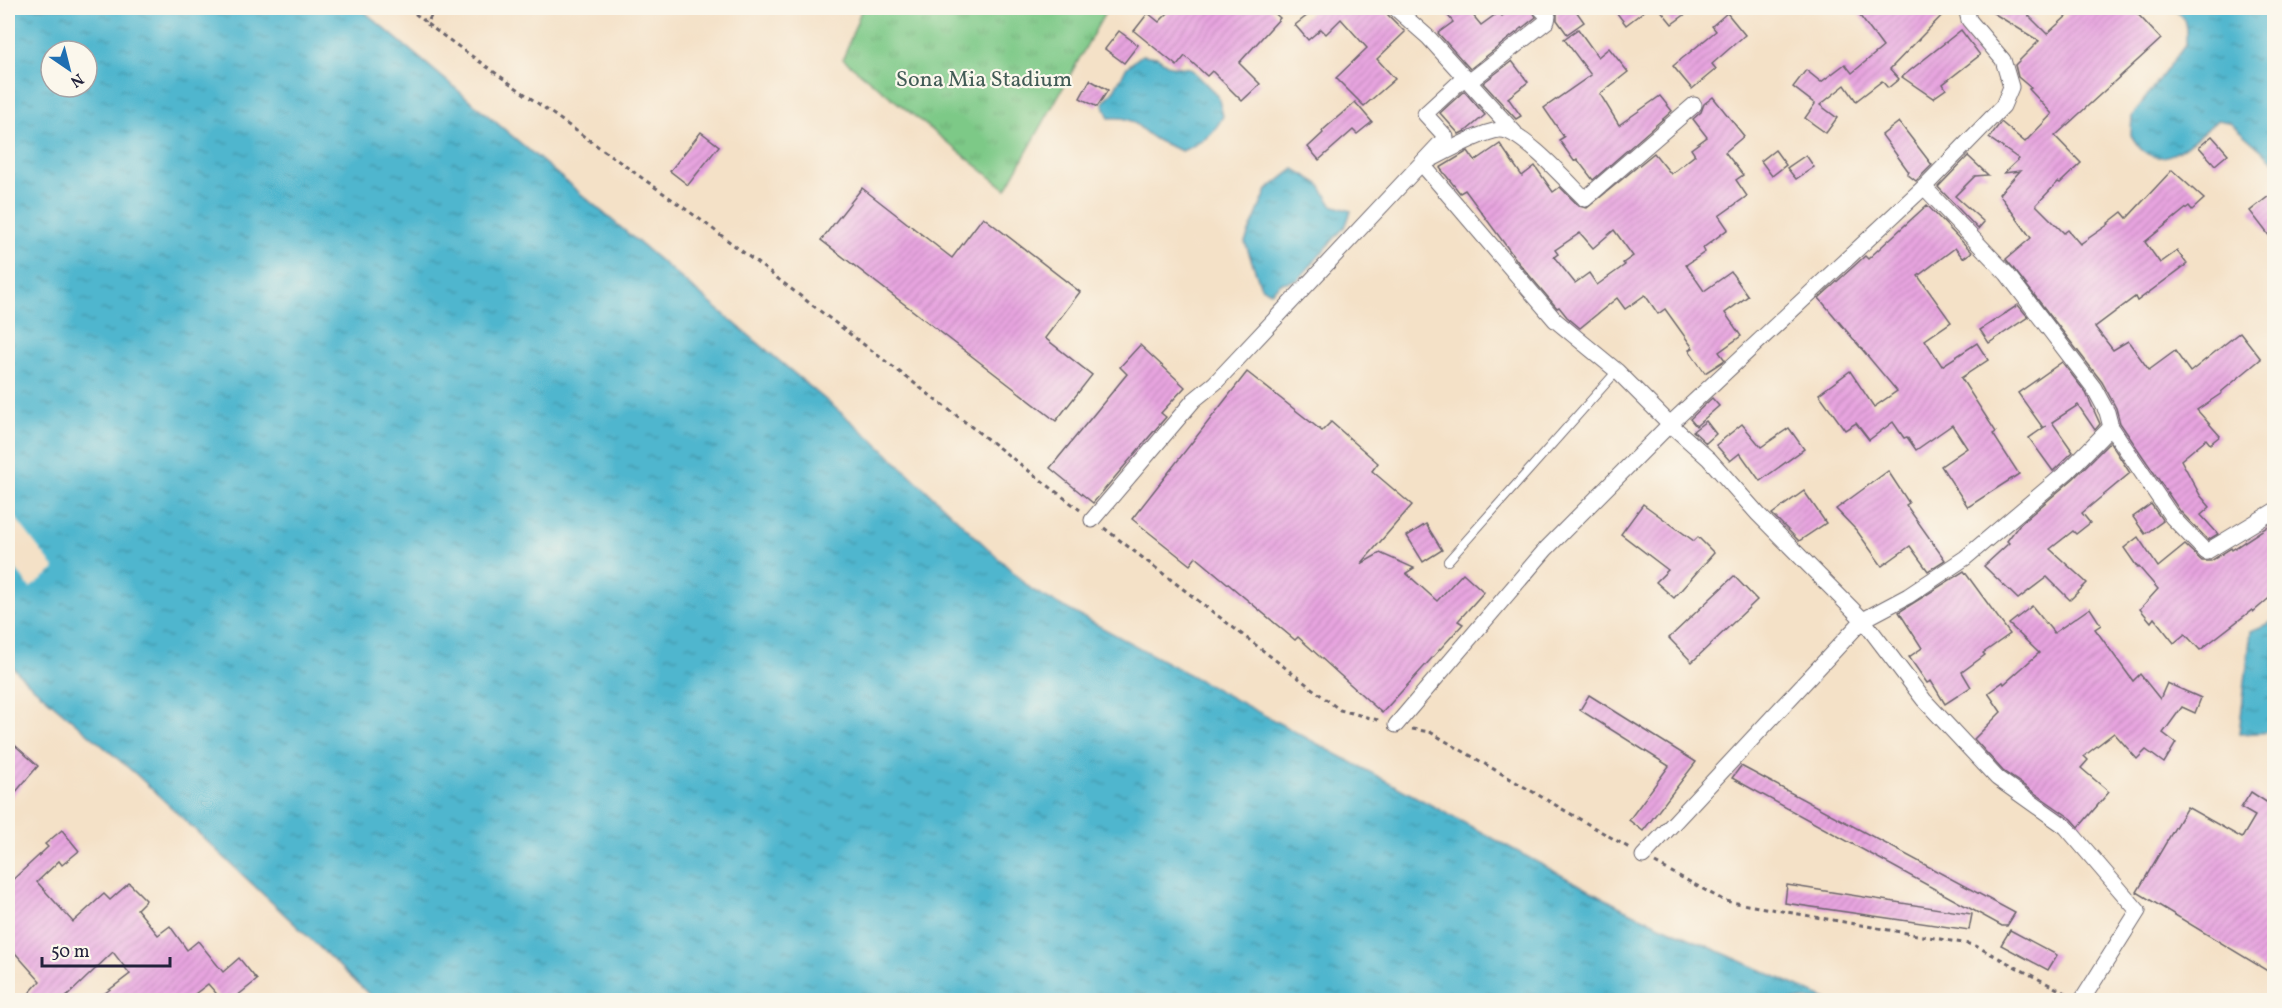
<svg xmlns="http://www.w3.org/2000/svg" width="2282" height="1008" viewBox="0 0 2282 1008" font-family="Vollkorn,serif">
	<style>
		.park { fill: url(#park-tufts); stroke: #507661; stroke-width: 1.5 }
		.water { fill: url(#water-ripples); stroke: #396c84; stroke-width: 1.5; fill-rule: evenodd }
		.pier { fill: #f4e1c7 }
		.building { fill: url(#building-hatch); fill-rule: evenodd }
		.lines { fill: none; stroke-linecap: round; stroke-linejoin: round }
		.lane-casing { stroke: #6c656c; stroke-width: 10 }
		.street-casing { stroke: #6c656c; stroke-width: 17 }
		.path { stroke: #6c656c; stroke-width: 3; stroke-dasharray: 4.5 4.5; stroke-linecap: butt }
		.lane { stroke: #fff; stroke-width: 8 }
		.street { stroke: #fff; stroke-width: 15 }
		.labels { text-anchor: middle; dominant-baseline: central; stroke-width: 4.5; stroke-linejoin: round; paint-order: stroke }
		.park-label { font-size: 22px; fill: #425c56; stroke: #fbf7ec }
	</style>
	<defs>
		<pattern id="park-tufts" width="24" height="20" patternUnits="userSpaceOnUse" patternTransform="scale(1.5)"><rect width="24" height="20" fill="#7dc987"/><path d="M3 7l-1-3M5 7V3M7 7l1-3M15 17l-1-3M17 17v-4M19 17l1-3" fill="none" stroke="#6cac75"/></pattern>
		<pattern id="water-ripples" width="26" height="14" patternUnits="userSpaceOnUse" patternTransform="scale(1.5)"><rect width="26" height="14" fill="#50b6ce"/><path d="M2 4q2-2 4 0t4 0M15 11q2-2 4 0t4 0" fill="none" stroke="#4294a8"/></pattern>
		<pattern id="building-hatch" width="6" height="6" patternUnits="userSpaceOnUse" patternTransform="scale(1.5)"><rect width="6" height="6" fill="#e7a4df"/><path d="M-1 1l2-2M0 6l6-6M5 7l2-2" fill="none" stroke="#c68dc0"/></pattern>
	</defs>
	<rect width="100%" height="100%" fill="#fbf7ec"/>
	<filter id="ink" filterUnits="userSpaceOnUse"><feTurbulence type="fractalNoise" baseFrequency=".0167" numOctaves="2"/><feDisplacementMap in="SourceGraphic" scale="12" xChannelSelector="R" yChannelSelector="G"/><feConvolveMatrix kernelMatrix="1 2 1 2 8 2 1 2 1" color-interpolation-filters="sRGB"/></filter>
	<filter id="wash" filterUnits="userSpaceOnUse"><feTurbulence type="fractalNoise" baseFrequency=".008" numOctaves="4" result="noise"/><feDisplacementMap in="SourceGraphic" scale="24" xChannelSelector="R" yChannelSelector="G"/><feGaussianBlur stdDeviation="1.35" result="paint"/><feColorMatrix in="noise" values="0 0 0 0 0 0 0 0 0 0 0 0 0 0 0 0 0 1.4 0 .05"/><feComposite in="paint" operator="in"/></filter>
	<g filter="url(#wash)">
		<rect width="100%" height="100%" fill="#f4e1c7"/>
		<polygon class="park" points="862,8 1100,8 1106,11 1006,189 843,59"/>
		<g class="water">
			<path d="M 8,8 L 360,8 L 872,439 L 1032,590 L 1624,909 L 1828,1000 L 375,1000 L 137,775 L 26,681 L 8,662 ZM 51,51 L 87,51 L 87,87 L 51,87 Z"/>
			<path d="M 2174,8 L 2274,8 L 2274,161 L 2229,122 L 2218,120 C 2198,133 2169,173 2142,150 C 2138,146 2134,140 2131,135 L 2132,116 L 2186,44 L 2186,22 Z"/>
			<path d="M 1142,55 L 1157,57 L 1170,66 L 1190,68 L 1218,96 L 1223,116 C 1213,136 1202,142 1182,151 C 1173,147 1163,144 1155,139 C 1135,127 1137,116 1109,118 L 1103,103 L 1114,90 L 1127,67 Z"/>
			<polygon points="1294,169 1319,184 1332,205 1351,211 1346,225 1298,280 1281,283 1271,292 1261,287 1245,242 1267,190"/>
			<polygon points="2274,621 2274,732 2239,734 2251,631"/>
		</g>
		<polygon class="pier" points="8,508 55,569 30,588 8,558"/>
		<g id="blocks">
			<g class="building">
				<polygon points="1173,8 1269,8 1280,18 1239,63 1260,84 1242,101 1212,71 1207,76 1185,56 1177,66 1134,31 1148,13 1159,22"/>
				<polygon points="1317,8 1385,8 1388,15 1405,32 1377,59 1395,79 1364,106 1336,78 1367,48 1341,19 1326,34 1321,29 1308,40 1295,25"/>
				<polygon points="1442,8 1467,8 1481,25 1499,12 1502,16 1513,8 1531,8 1536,17 1470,69 1438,33 1453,22"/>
				<polygon points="1553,8 1574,8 1584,22 1567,34 1557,20 1557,13"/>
				<polygon points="1613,8 1648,8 1626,25"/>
				<polygon points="1659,8 1694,8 1672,24"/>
				<polygon points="1854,8 1949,8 1890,69 1899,79 1888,88 1882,81 1856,101 1845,85 1820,105 1837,118 1826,133 1805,118 1815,104 1793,87 1806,70 1821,82 1845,64 1852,73 1883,47"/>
				<polygon points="1985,8 2021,8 2047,34 2068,15 2061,8 2132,8 2161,39 2055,136 2081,163 2060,183 2058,182 2036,205 2064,233 2068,230 2080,244 2109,224 2108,223 2122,212 2127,218 2172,170 2204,199 2192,210 2189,206 2145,242 2160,263 2177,251 2187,264 2137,301 2135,297 2095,327 2113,350 2128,341 2149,370 2175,351 2190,372 2240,332 2261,359 2221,392 2222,393 2197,410 2220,436 2210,444 2206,439 2181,460 2200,495 2210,507 2201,515 2218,534 2208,540 2180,511 2120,423 2116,408 2102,382 2006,259 2031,238 1999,194 2020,171 2004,173 2019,159 1989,138 2001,122 2025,142 2052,114 2029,89 2031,88 2018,77 2015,65 2039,41"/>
				<polygon points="1727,13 1745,35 1712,64 1716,69 1692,89 1673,66 1716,31 1712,26"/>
				<polygon points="1578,29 1598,57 1609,48 1628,72 1600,94 1619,125 1660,96 1672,111 1593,180 1577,159 1574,161 1559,140 1564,137 1544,108 1591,75 1564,39"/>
				<polygon points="1961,30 1980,55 1943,84 1946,89 1933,98 1902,77"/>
				<polygon points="1119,31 1138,45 1124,63 1105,49"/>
				<polygon points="1512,61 1528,82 1508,98 1521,116 1516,119 1483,83"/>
				<polygon points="1090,80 1108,90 1097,107 1080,98"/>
				<polygon points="1464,91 1485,115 1467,130 1459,134 1440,113"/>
				<path d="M 1713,97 L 1744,136 L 1725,152 L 1743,175 L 1736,180 L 1747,196 L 1719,216 L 1728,229 L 1703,248 L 1705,252 L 1686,265 L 1704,291 L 1731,272 L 1748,296 L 1725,313 L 1741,336 L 1719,352 L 1725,360 L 1705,373 L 1689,350 L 1693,348 L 1665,309 L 1658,314 L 1645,295 L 1625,309 L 1617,298 L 1580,328 L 1567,317 L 1559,307 L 1557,308 L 1518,262 L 1465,190 L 1460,193 L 1440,168 L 1468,151 L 1475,161 L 1500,144 L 1522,176 L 1535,166 L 1553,192 L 1560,187 L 1579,206 L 1587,208 L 1654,153 L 1671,174 L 1695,155 L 1691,149 L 1707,137 L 1693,119 L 1701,112 L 1704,104 ZM 1614,230 L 1633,256 L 1623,263 L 1625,265 L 1597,285 L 1589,273 L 1575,283 L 1554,257 L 1558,254 L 1555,250 L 1580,233 L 1593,248 Z"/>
				<polygon points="1355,102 1372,122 1357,134 1353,130 1319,160 1308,147 1323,133 1322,131"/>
				<polygon points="1899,122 1932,165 1916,181 1907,174 1909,172 1882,135"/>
				<polygon points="701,132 719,146 688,185 670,171"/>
				<polygon points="2212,136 2228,154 2215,165 2199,147"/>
				<polygon points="1775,150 1786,165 1772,176 1761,161"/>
				<polygon points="1806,155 1814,167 1796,179 1787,168"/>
				<polygon points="1968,156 1988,175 1975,176 1955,196 1984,222 1978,229 1938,187"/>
				<polygon points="862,188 952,258 983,217 1080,292 1045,338 1092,375 1056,421 821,240"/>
				<polygon points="2274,192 2274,242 2250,211"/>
				<polygon points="1927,205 1972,252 1963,258 1955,248 1918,276 1951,322 1925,340 1942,366 1977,343 1988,360 1961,378 1996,432 1993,434 2019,474 1968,507 1941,466 1967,448 1952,425 1916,450 1907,437 1904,438 1893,422 1869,440 1856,423 1845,430 1819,394 1850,371 1874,407 1897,391 1819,298 1865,256 1868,259"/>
				<polygon points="2018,305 2028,317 1989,343 1980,330"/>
				<polygon points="1140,345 1185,387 1161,413 1166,417 1093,503 1050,468 1127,374 1120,367"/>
				<polygon points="2062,362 2086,393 2100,424 2095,430 2078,405 2052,422 2073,452 2053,471 2029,438 2046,426 2043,428 2018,393"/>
				<polygon points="1247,372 1322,431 1331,422 1378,463 1372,471 1412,505 1361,564 1380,553 1414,568 1406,573 1437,601 1463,573 1484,592 1458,621 1463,624 1382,713 1298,637 1295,640 1196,557 1190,565 1132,519"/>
				<polygon points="1712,398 1719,406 1696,426 1690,419"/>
				<polygon points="1706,421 1716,434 1706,443 1693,431"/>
				<polygon points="1742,424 1761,447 1789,428 1804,449 1760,481 1740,453 1730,461 1716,445"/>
				<polygon points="2110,442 2130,473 2082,513 2090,523 2076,534 2073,531 2050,549 2087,583 2070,600 2047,577 2018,599 1984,566 2009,543 2007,541 2019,525 2074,478"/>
				<polygon points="1888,471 1909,503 1906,505 1945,560 1928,571 1910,546 1882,566 1857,531 1836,509"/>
				<polygon points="1804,491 1826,523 1799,541 1772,514"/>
				<polygon points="1643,504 1694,541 1698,537 1714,553 1674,598 1656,582 1668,570 1621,534"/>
				<polygon points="2151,504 2163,521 2145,534 2133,517"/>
				<polygon points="1426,524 1442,550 1423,562 1407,536"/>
				<polygon points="2270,525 2274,531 2274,594 2253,612 2252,610 2200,650 2185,634 2174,643 2154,618 2151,622 2140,609 2158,589 2139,567 2138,568 2124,548 2138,537 2158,567 2185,545 2202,561 2211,561 2231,548 2232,550"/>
				<polygon points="1964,571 2010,634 1983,653 1985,655 1962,672 1971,687 1945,704 1931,681 1927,683 1909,657 1922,648 1899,612"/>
				<polygon points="1734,576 1757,600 1692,662 1669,638"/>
				<polygon points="2032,606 2054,633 2090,608 2101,625 2095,629 2133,681 2140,674 2160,699 2167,683 2201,698 2195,713 2182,707 2163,733 2176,743 2164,763 2146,750 2137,759 2114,733 2084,756 2088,760 2081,768 2109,792 2079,827 2072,819 2003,771 1974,739 2001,712 1988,693 2003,682 2004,684 2039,653 2009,624"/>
				<polygon points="1589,695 1696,762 1643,831 1629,820 1669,766 1580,710"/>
				<polygon points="8,739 38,766 8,801"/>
				<polygon points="1741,766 2015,913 2007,926 2002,926 1732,778"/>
				<polygon points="2251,792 2274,807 2274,975 2137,892 2187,807 2242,838 2255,816 2241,808"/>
				<polygon points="62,830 79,851 62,865 59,861 37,882 73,922 104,894 110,900 129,883 146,900 137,909 158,935 170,926 187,950 198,941 223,972 239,958 257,980 232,1000 222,1000 208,984 187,1000 96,1000 130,974 113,952 63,1000 23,1000 40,981 8,945 8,884 48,847 45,844"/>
				<polygon points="1787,885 1972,914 1969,930 1785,903"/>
				<polygon points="2010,930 2057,955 2048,970 2001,945"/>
			</g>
		</g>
	</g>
	<g filter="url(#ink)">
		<use href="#blocks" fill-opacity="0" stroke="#6c656c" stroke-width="1.5"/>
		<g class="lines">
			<defs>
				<polyline id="lane" points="1448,561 1617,371"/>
				<g id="street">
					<polyline points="1395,8 1429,38 1515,133"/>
					<polyline points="1469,82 1547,21 1548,16 1540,8"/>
					<path d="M 1546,160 L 1585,199 C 1569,183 1520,128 1499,130 C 1480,132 1440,155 1422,164 L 1555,320 L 1617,371 L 1670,424 L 1924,187 L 2003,106 L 2011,87 L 2003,60 L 1969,20 L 1966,8"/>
					<polyline points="1924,187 2007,274 2094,388 2107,412 2111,427 2172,517 2206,552 2274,511"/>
					<polyline points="1585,199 1694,105"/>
					<polyline points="1092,520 1194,400 1215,383 1446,137 1425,114 1465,77"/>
					<polyline points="1396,725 1546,549 1670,424 1709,459 1758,514 1863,620 1643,856"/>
					<polyline points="2082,1000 2138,911 2066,827 1997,778 1924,700 1863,620 1908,596 1965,558 2068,471 2111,427"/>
				</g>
			</defs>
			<use href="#lane" class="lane-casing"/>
			<use href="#street" class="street-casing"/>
			<g class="path">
				<polyline points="408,8 427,23"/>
				<polyline points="435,8 427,24 705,223 1080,510"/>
				<polyline points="1104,528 1340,710 1382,721"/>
				<polyline points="8,567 12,564"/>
				<polyline points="1412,729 1430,732 1631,849"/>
				<polyline points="1655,863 1725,901 1974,945 2067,994"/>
			</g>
			<use href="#lane" class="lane"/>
			<use href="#street" class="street"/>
		</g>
	</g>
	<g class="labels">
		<g class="park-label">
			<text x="984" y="80">Sona Mia Stadium</text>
		</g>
	</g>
	<rect width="2282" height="1008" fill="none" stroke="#fbf7ec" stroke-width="30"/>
	<g transform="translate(69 69) rotate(145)"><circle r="28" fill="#fbf7ec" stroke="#a4a2a5" stroke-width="1.5"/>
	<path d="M0-4.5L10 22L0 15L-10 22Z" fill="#1f6fb2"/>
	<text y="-9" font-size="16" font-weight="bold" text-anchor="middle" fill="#22223b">N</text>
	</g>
	<path d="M42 957v9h128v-9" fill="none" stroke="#22223b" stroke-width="3"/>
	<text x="51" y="957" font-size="18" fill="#22223b" stroke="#fbf7ec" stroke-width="4.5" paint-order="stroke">50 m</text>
</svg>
